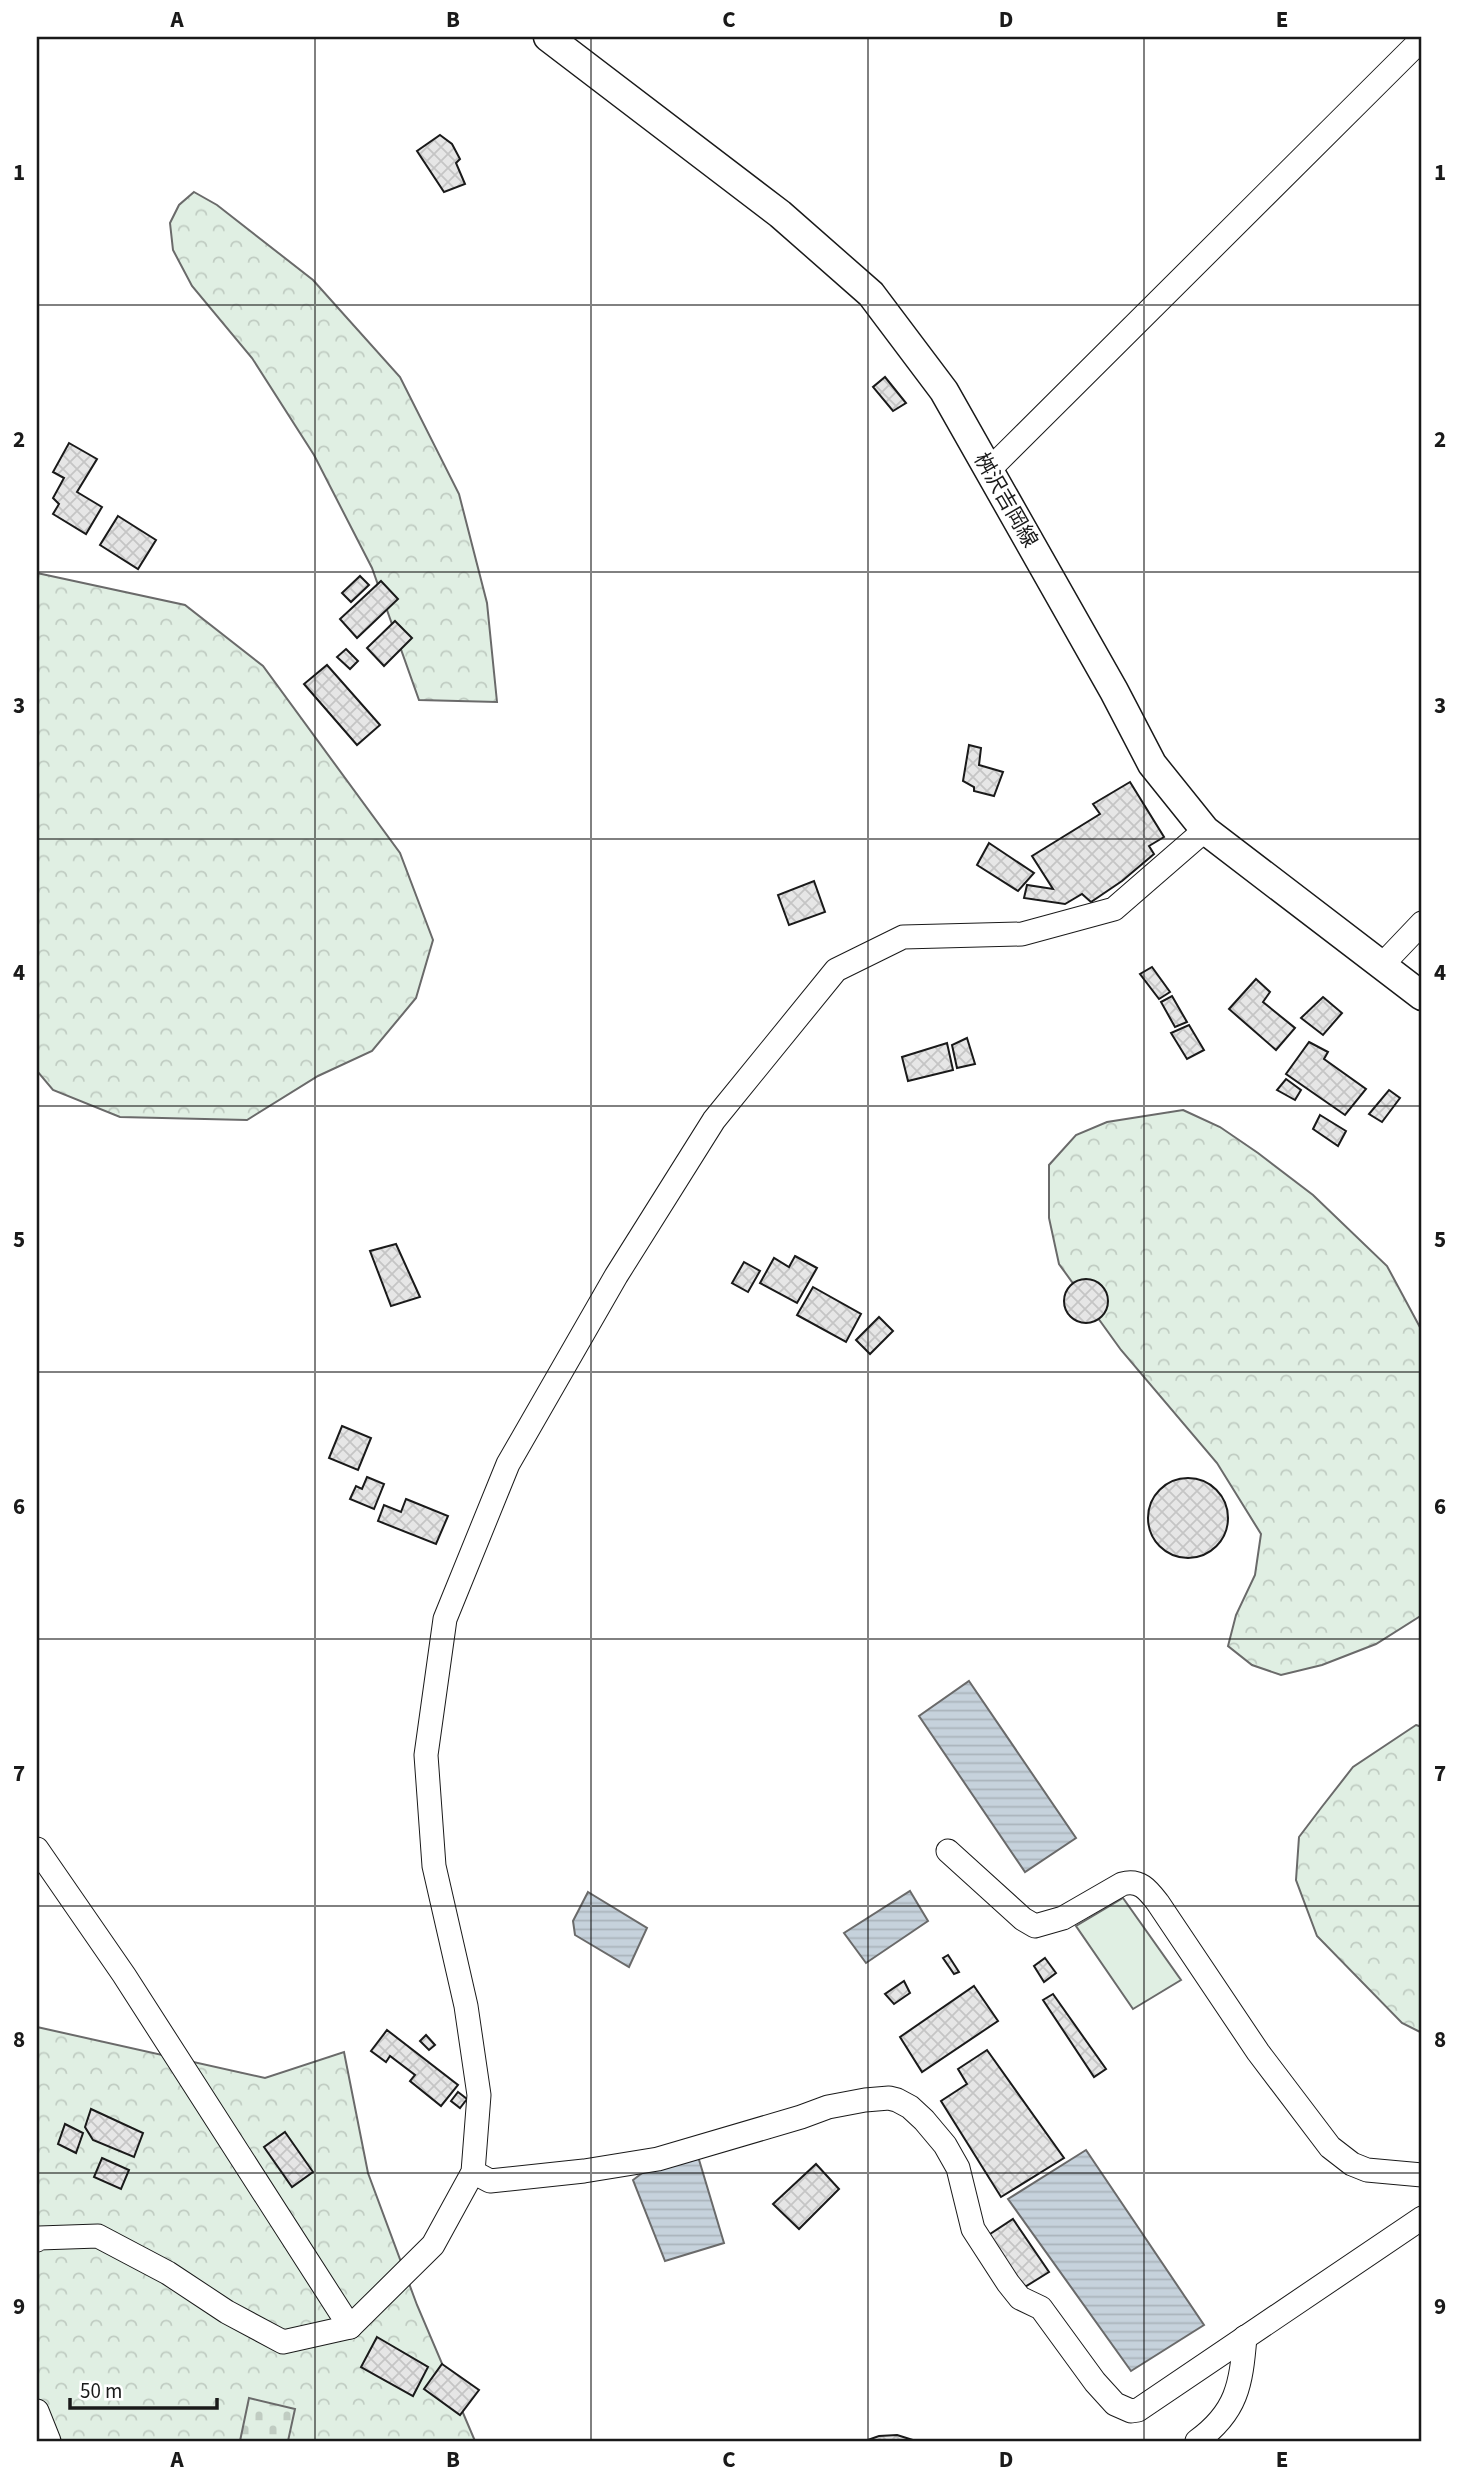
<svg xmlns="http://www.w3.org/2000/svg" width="1459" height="2478" viewBox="0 0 1459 2478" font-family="'Source Sans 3','Noto Sans JP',sans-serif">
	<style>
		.forest { fill: url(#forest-crowns); stroke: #6a6a6a; stroke-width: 2 }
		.cemetery { fill: url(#cemetery-stones); stroke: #6a6a6a; stroke-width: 2 }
		.pitch { fill: #e0efe3; stroke: #6a6a6a; stroke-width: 2 }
		.water { fill: url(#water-rules); stroke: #6a6a6a; stroke-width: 2 }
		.building { fill: url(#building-cross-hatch); stroke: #1a1a1a; stroke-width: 2 }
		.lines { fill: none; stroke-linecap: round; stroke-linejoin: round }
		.minor-casing { stroke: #1a1a1a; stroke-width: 25 }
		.major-casing { stroke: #1a1a1a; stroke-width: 31 }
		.minor { stroke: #fff; stroke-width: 23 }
		.major { stroke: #fff; stroke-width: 28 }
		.grid { fill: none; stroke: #1a1a1a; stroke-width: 2; stroke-opacity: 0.55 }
		.labels { text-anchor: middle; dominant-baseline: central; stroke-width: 5; stroke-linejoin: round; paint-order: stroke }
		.street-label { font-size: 21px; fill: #1a1a1a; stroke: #fff }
		.neatline { fill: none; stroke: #1a1a1a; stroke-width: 2.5 }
		.grid-label { font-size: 23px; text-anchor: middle; font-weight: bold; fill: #1a1a1a }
	</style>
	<defs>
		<pattern id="forest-crowns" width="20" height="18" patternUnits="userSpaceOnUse" patternTransform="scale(1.75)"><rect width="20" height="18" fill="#e0efe3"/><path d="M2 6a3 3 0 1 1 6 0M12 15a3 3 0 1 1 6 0" fill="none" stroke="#c0ccc2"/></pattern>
		<pattern id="cemetery-stones" width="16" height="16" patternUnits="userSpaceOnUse" patternTransform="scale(1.75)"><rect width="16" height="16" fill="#e0efe3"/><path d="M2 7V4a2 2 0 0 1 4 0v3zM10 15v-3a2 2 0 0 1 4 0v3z" fill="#c0ccc2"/></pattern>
		<pattern id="water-rules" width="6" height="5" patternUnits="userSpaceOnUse" patternTransform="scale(1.75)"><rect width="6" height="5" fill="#c6d2dc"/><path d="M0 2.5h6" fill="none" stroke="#aab4bc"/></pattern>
		<pattern id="building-cross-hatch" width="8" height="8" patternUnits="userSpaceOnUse" patternTransform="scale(1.75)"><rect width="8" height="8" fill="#e6e6e6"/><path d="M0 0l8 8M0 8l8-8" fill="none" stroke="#c5c5c5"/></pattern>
	</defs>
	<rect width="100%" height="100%" fill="#fff"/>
	<g class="forest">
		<polygon points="194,192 217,205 313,280 400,377 459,494 487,603 497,702 419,700 372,568 314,455 252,358 192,286 173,250 170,223 179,205"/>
		<polygon points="37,573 185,605 263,666 400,853 433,940 416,998 372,1051 318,1076 247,1120 120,1117 53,1090 37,1071"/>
		<polygon points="1183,1110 1220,1127 1258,1153 1313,1195 1387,1266 1422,1331 1422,1615 1376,1644 1322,1665 1281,1675 1252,1665 1228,1646 1236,1615 1255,1575 1261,1534 1217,1463 1121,1350 1059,1264 1049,1218 1049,1165 1076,1135 1107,1122"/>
		<polygon points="1416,1725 1422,1727 1422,2033 1402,2023 1317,1936 1296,1880 1299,1837 1321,1808 1353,1767"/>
		<polygon points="37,2027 265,2078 344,2052 368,2173 417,2305 475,2441 37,2441"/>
	</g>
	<polygon class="cemetery" points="249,2398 295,2409 288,2441 240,2441"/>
	<polygon class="pitch" points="1123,1898 1181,1980 1133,2009 1076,1926"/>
	<g class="water">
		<polygon points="969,1681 1076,1838 1025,1872 919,1716"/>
		<polygon points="910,1891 928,1921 866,1963 844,1933"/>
		<polygon points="588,1892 647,1928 629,1967 575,1935 573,1921"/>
		<polygon points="694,2143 724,2243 665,2261 633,2180 650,2167"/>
		<polygon points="1086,2150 1204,2325 1131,2371 1008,2199"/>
	</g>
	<g class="building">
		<polygon points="440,135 452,144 460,159 456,163 465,184 444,192 417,151"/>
		<polygon points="885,377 906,403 893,411 873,387"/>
		<polygon points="69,443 97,459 77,492 102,507 86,534 53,514 59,504 53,498 64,478 53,472"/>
		<polygon points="118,516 156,540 138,569 100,545"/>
		<polygon points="360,576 369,585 351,602 342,593"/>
		<polygon points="381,581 398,599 357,638 340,619"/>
		<polygon points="395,621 412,638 384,666 367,648"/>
		<polygon points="346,649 358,661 350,669 337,657"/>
		<polygon points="327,665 380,725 357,745 304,684"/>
		<polygon points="969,745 981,748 979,765 1003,772 994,796 974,791 974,787 963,781"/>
		<polygon points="1130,782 1164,837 1149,846 1154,854 1122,881 1091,902 1082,894 1065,904 1024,898 1027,885 1053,889 1032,856 1100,814 1093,804"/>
		<polygon points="989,843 1034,873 1018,891 977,865"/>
		<polygon points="814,881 825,912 789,925 778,895"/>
		<polygon points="1152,967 1170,992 1159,999 1140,974"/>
		<polygon points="1256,979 1270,992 1263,1002 1295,1028 1276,1050 1229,1009"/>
		<polygon points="1172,996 1187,1022 1175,1027 1161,1002"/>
		<polygon points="1323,997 1342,1013 1323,1035 1301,1018"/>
		<polygon points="1189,1025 1204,1050 1187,1059 1171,1033"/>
		<polygon points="967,1038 975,1064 957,1068 952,1045"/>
		<polygon points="1309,1042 1328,1052 1324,1059 1366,1089 1345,1115 1286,1074"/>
		<polygon points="947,1043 953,1070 908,1081 902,1057"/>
		<polygon points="1286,1079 1301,1090 1295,1100 1277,1090"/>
		<polygon points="1389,1090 1400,1098 1382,1122 1369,1114"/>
		<polygon points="1320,1115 1346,1131 1338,1146 1313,1129"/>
		<polygon points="396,1244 420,1297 391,1306 370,1251"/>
		<polygon points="795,1256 817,1268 797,1303 760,1283 774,1258 789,1267"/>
		<polygon points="744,1262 760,1271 748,1292 732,1283"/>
		<circle cx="1086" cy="1301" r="22"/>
		<polygon points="813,1287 861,1314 846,1342 797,1315"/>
		<polygon points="879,1317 893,1331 870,1354 856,1340"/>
		<polygon points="342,1426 371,1438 358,1470 329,1458"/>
		<polygon points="367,1477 384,1484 374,1509 350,1499 356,1486 362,1489"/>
		<circle cx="1188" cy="1518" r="40"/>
		<polygon points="406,1499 448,1516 436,1544 378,1521 384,1505 401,1512"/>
		<polygon points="948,1955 959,1972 954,1974 943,1958"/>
		<polygon points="1045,1958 1056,1973 1044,1982 1034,1966"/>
		<polygon points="904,1981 910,1993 894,2004 885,1994"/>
		<polygon points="974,1986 998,2021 922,2072 900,2037"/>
		<polygon points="1053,1994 1106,2069 1094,2077 1043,2000"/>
		<polygon points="387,2030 458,2085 441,2106 410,2081 415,2075 390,2056 386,2062 371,2051"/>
		<polygon points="426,2035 435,2045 429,2050 420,2041"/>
		<polygon points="987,2050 1064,2158 1001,2197 941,2101 967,2084 958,2069"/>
		<polygon points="458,2092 467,2099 460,2108 451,2101"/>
		<polygon points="91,2109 143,2133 134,2157 93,2140 85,2127"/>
		<polygon points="65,2124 83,2133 76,2153 58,2144"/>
		<polygon points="285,2132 313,2172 292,2187 264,2147"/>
		<polygon points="102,2158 129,2170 121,2189 94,2177"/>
		<polygon points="816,2164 839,2189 799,2229 773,2204"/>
		<polygon points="1013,2219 1049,2272 1020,2290 984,2238"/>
		<polygon points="377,2337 428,2367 413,2396 361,2367"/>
		<polygon points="442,2364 479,2390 460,2415 424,2389"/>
		<polygon points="897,2435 916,2441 865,2441 879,2436"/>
	</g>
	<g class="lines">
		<defs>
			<g id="minor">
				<polyline points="989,470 1414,47"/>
				<polyline points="1382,965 1422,923"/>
				<polyline points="37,1849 124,1975 350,2327"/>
				<path d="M 948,1851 L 1023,1919 L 1035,1926 L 1063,1918 L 1122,1884 C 1140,1879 1148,1890 1158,1903 L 1258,2052 L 1330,2147 L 1352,2164 L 1367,2170 L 1422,2175"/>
				<polyline points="473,2172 490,2181 584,2171 658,2159 801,2117 828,2107 865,2100 889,2098 897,2100 910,2107 924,2120 945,2145 958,2168 973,2229 1008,2283 1020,2298 1041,2308 1095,2382 1115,2404 1131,2411 1138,2410 1422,2218"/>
				<polyline points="37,2240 39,2238 98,2236 168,2273 227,2312 283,2342 350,2327 433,2245 473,2172 479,2095 466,2006 434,1866 426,1755 445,1619 508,1464 616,1276 714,1120 836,970 903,937 1022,934 1114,909 1205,830"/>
				<polyline points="37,2411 49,2441"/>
				<path d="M 1197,2441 C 1237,2412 1241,2385 1245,2337"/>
			</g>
			<polyline id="major" points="548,37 780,214 871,294 944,391 1114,691 1152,764 1205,830 1422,996"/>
		</defs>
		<use href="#minor" class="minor-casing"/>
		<use href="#major" class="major-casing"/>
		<use href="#minor" class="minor"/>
		<use href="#major" class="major"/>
	</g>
	<path class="grid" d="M 315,37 L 315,2441M 591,37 L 591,2441M 868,37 L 868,2441M 1144,37 L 1144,2441M 37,305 L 1422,305M 37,572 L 1422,572M 37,839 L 1422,839M 37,1106 L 1422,1106M 37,1372 L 1422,1372M 37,1639 L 1422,1639M 37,1906 L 1422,1906M 37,2173 L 1422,2173"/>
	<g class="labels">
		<g class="street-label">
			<text transform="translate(1006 500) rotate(60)">桝沢吉岡線</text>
		</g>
	</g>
	<rect width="1459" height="2478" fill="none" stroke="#ffffff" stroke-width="77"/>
	<path d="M70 2398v10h147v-10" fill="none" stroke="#1a1a1a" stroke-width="3.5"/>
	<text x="80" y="2398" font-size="21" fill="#1a1a1a" stroke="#ffffff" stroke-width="5" paint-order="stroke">50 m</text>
	<rect x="38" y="38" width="1382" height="2402" class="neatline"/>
	<g class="grid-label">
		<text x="177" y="27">A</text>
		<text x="453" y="27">B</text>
		<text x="729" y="27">C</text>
		<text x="1006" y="27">D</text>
		<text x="1282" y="27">E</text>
		<text x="19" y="180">1</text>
		<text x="1440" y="180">1</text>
		<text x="19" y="447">2</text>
		<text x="1440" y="447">2</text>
		<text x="19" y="713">3</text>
		<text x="1440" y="713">3</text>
		<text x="19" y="980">4</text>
		<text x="1440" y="980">4</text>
		<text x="19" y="1247">5</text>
		<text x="1440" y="1247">5</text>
		<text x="19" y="1514">6</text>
		<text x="1440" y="1514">6</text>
		<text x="19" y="1781">7</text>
		<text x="1440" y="1781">7</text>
		<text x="19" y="2047">8</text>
		<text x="1440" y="2047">8</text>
		<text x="19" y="2314">9</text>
		<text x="1440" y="2314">9</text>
		<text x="177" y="2467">A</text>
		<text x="453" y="2467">B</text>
		<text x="729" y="2467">C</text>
		<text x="1006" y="2467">D</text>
		<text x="1282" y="2467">E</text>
	</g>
</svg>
